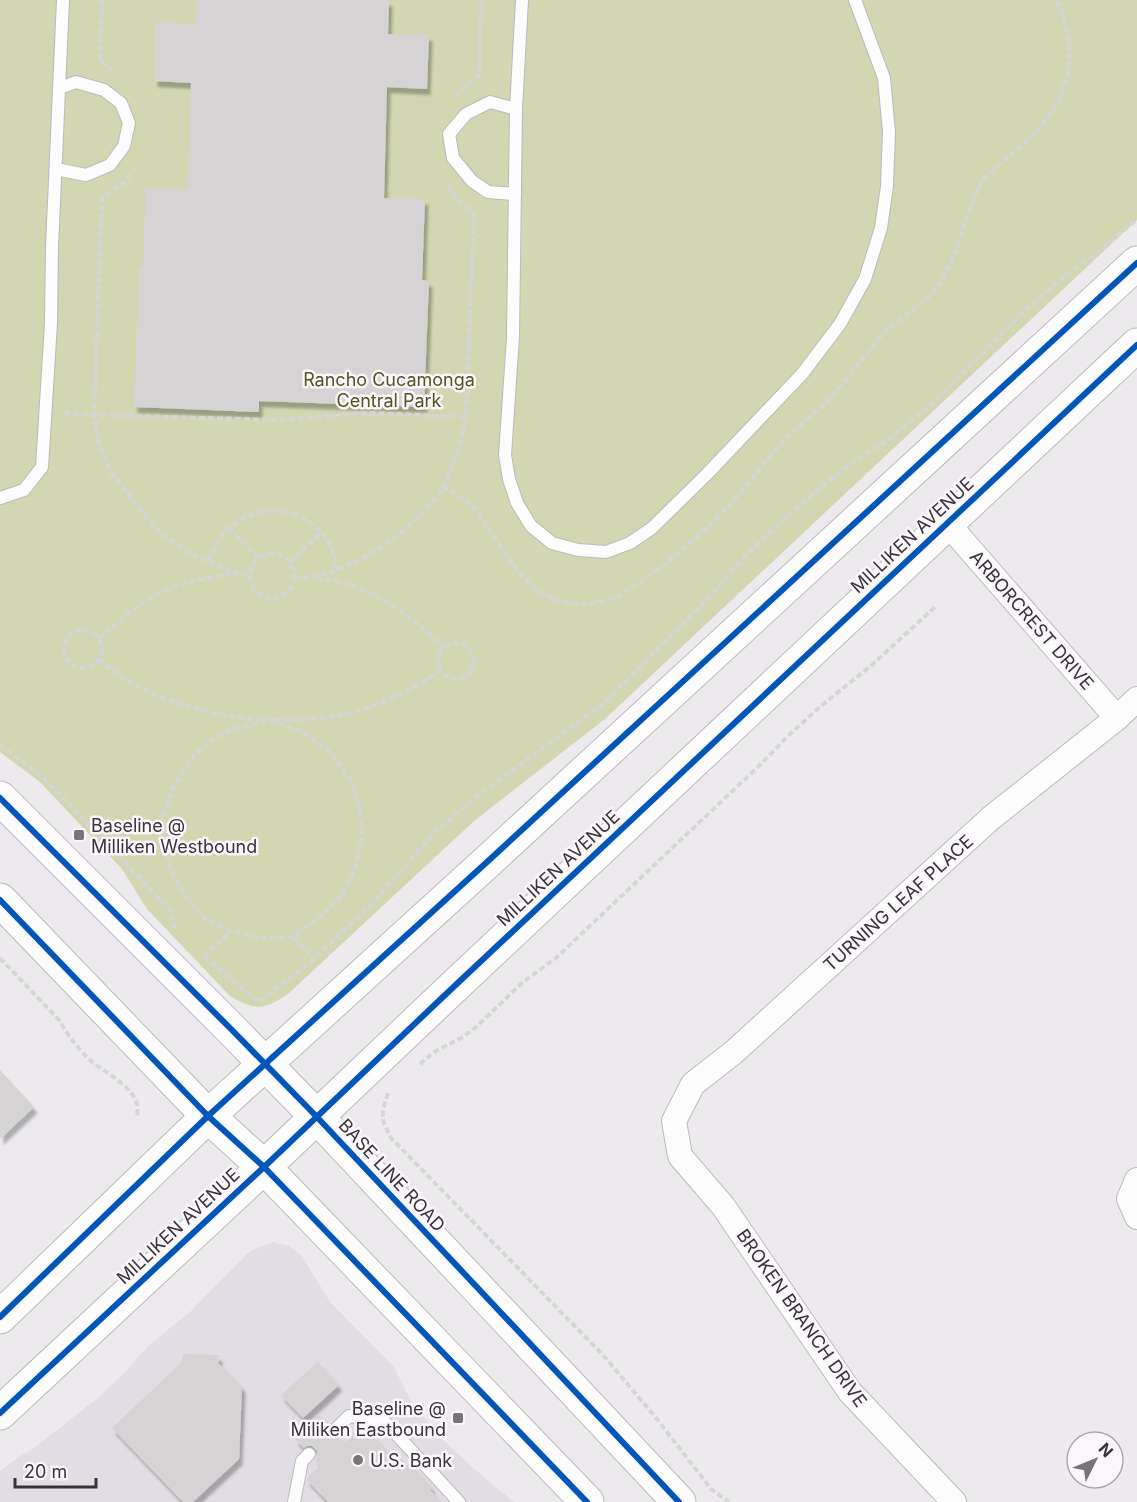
<svg xmlns="http://www.w3.org/2000/svg" width="1137" height="1502" viewBox="0 0 1137 1502" font-family="Inter,sans-serif">
	<style>
		.built { fill: #e2dce4 }
		.green { fill: #d2d7b1 }
		.building { fill: #d5d3d3; filter: url(#shadow) }
		.lines { fill: none; stroke-linecap: round; stroke-linejoin: round }
		.lane-casing { stroke: #bcbabc; stroke-width: 14 }
		.street-casing { stroke: #bcbabc; stroke-width: 26 }
		.primary-casing { stroke: #bcbabc; stroke-width: 35 }
		.path { stroke: #d6d5d6; stroke-width: 4; stroke-dasharray: 6 3; stroke-linecap: butt }
		.lane { stroke: #fcfcfc; stroke-width: 12 }
		.street { stroke: #fcfcfc; stroke-width: 24 }
		.primary { stroke: #fcfcfc; stroke-width: 33 }
		.cycleway-casing { stroke: #faf6fb; stroke-width: 10 }
		.cycleway { stroke: #0057b8; stroke-width: 6 }
		.poi-dot { fill: #767477; stroke: #faf6fb; stroke-width: 2 }
		.labels { text-anchor: middle; dominant-baseline: central; stroke-width: 5; stroke-linejoin: round; paint-order: stroke }
		.park-label { font-size: 18px; fill: #50561e; stroke: #faf6fb }
		.street-label { font-size: 18px; fill: #373537; stroke: #faf6fb }
		.poi-label { font-size: 18px; fill: #373537; stroke: #faf6fb; text-anchor: start }
	</style>
	<defs>
		<filter id="shadow"><feDropShadow dx="3.5" dy="6" stdDeviation="1.5" flood-color="#0004"/></filter>
	</defs>
	<rect width="100%" height="100%" fill="#eceaed"/>
	<polygon class="built" points="272,1242 289,1246 302,1256 330,1302 394,1367 410,1399 439,1436 472,1467 514,1502 0,1502 0,1471 13,1461 38,1445 99,1397 126,1371 149,1345 190,1312 246,1255 255,1249"/>
	<path class="green" d="M 0,0 L 1137,0 L 1137,220 L 605,719 L 474,821 L 288,994 C 264,1010 256,1011 230,996 L 147,909 L 122,869 L 40,782 L 0,752 Z"/>
	<g class="building">
		<polygon points="197,0 389,0 388,34 429,35 427,89 387,87 384,198 425,199 422,280 429,281 424,407 259,401 259,412 134,407 139,267 143,267 146,188 188,189 191,83 154,81 155,22 196,24"/>
		<polygon points="0,1070 34,1107 0,1139"/>
		<polygon points="183,1354 219,1355 218,1363 242,1387 239,1459 193,1502 183,1502 112,1428 182,1362"/>
		<polygon points="318,1362 339,1385 303,1418 281,1395"/>
		<polygon points="320,1415 329,1425 326,1429 326,1434 329,1437 332,1439 340,1437 345,1442 362,1426 365,1427 393,1456 395,1453 408,1466 410,1464 432,1488 430,1490 441,1502 328,1502 307,1480 307,1478 320,1466 315,1460 317,1456 317,1451 312,1446 307,1446 304,1448 295,1439"/>
	</g>
	<g class="lines">
		<defs>
			<g id="lane">
				<polyline points="522,0 516,109 513,337 505,455 509,479 517,503 531,526 552,543 578,550 606,552 630,543 652,528 707,474 802,374 840,324 865,279 881,228 887,186 889,132 884,78 855,0"/>
				<polyline points="56,169 86,175 110,165 124,146 129,123 121,103 104,90 76,82 60,88"/>
				<polyline points="515,194 488,192 472,181 453,158 449,134 466,114 490,102 516,109"/>
				<polyline points="0,498 24,490 42,467 51,323 52,247 63,0"/>
				<polyline points="334,1431 349,1416 384,1421 459,1502"/>
				<polyline points="294,1502 302,1461 309,1454"/>
			</g>
			<g id="street">
				<polyline points="947,523 1117,718"/>
				<polyline points="1137,1180 1129,1199 1137,1217"/>
				<polyline points="954,1502 850,1392 723,1206 680,1156 674,1121 693,1084 734,1052 991,818 1117,718 1137,699"/>
			</g>
			<g id="primary">
				<polyline points="0,798 231,1029 316,1116 679,1502"/>
				<polyline points="0,900 208,1116 264,1167 587,1502"/>
				<polyline points="0,1317 208,1116 487,862 1137,263"/>
				<polyline points="0,1413 264,1167 445,995 1137,345"/>
			</g>
		</defs>
		<use href="#lane" class="lane-casing"/>
		<use href="#street" class="street-casing"/>
		<use href="#primary" class="primary-casing"/>
		<g class="path">
			<polyline points="102,0 100,61 113,71"/>
			<polyline points="455,96 467,85 479,76 481,0"/>
			<path d="M 130,174 L 125,182 L 102,197 L 94,415 L 276,420 L 372,413 L 466,417 L 474,214 C 462,205 453,196 446,183"/>
			<polyline points="64,413 94,415 99,445 111,472 154,527 187,552 236,573 251,576"/>
			<polyline points="443,486 462,498 477,511 519,573 536,589 552,598 571,604 595,603 615,598 641,582 669,561 701,533 731,504 782,442 825,404 842,385 885,331 927,299 945,276 956,251 968,213 982,180 1039,130 1059,101 1069,69 1069,39 1061,10 1056,0"/>
			<polyline points="229,528 259,559"/>
			<circle cx="272" cy="576" r="22"/>
			<path d="M 208,562 C 214,550 219,537 230,527 C 260,501 309,507 329,543 C 333,551 335,561 338,570"/>
			<polyline points="289,563 321,533"/>
			<path d="M 316,578 C 337,581 359,586 378,597 C 402,610 425,629 444,648"/>
			<path d="M 294,579 C 340,575 379,553 413,522 C 424,511 435,501 443,487 C 455,465 461,441 466,417"/>
			<circle cx="83" cy="649" r="19"/>
			<path d="M 99,639 C 118,621 147,596 171,588 C 192,580 214,577 235,573"/>
			<circle cx="456" cy="661" r="18"/>
			<path d="M 99,659 C 135,692 183,708 230,716 C 242,719 255,719 267,719"/>
			<polygon points="270,720 301,731 330,752 350,779 360,807 362,838 355,869 342,895 320,917 293,937 262,938 231,931 204,918 185,896 170,868 164,845 164,814 173,787 193,757 212,740 233,729"/>
			<path d="M 275,720 C 293,720 312,720 330,717 C 370,710 409,694 441,670"/>
			<polyline points="0,745 43,777 172,912 174,926 176,928"/>
			<polyline points="293,937 314,959"/>
			<polyline points="204,957 259,1002 314,959 372,904 435,832 481,793 602,705 703,604 745,556 794,510 845,468 889,439 930,406 1024,311 1066,275 1104,247 1137,219"/>
			<polyline points="204,957 231,931"/>
			<path d="M 0,958 L 60,1021 C 68,1036 79,1050 92,1062 C 106,1073 131,1085 137,1104 C 138,1108 137,1114 138,1118"/>
			<polyline points="420,1064 434,1052 463,1037 476,1027 522,983 556,958 761,764 790,734 822,705 872,665 935,607"/>
			<path d="M 388,1093 C 381,1115 380,1118 391,1138 L 603,1355 L 657,1419 L 711,1489 L 729,1502"/>
		</g>
		<use href="#lane" class="lane"/>
		<use href="#street" class="street"/>
		<use href="#primary" class="primary"/>
		<defs>
			<g id="cycleway">
				<polyline points="0,798 231,1029 316,1116 679,1502"/>
				<polyline points="0,900 208,1116 264,1167 587,1502"/>
				<polyline points="0,1317 208,1116 487,862 1137,263"/>
				<polyline points="0,1413 264,1167 445,995 1137,345"/>
			</g>
		</defs>
		<use href="#cycleway" class="cycleway-casing"/>
		<use href="#cycleway" class="cycleway"/>
	</g>
	<g class="poi-dot">
		<rect x="73" y="829" width="12" height="12" rx="3"/>
		<rect x="452" y="1412" width="12" height="12" rx="3"/>
		<circle cx="358" cy="1460" r="6"/>
	</g>
	<g class="labels">
		<g class="park-label">
			<text x="389" y="379">Rancho Cucamonga<tspan x="389" dy="21">Central Park</tspan></text>
		</g>
		<g class="street-label">
			<text transform="translate(912 535) rotate(-43)">MILLIKEN AVENUE</text>
			<text transform="translate(1032 620) rotate(49)">ARBORCREST DRIVE</text>
			<text transform="translate(558 868) rotate(-43)">MILLIKEN AVENUE</text>
			<text transform="translate(898 903) rotate(-42)">TURNING LEAF PLACE</text>
			<text transform="translate(392 1175) rotate(47)">BASE LINE ROAD</text>
			<text transform="translate(178 1226) rotate(-43)">MILLIKEN AVENUE</text>
			<text transform="translate(802 1318) rotate(55)">BROKEN BRANCH DRIVE</text>
		</g>
		<g class="poi-label">
			<text x="91" y="825">Baseline @<tspan x="91" dy="21">Milliken Westbound</tspan></text>
			<text x="446" y="1408" text-anchor="end">Baseline @<tspan x="446" dy="21">Miliken Eastbound</tspan></text>
			<text x="370" y="1460">U.S. Bank</text>
		</g>
	</g>
	<g transform="translate(1095 1460) rotate(47)"><circle r="28" fill="#faf6fb" stroke="#aca9ad" stroke-width="1.5"/>
	<path d="M0-4.5L10 22L0 15L-10 22Z" fill="#767477"/>
	<text y="-9" font-size="16" font-weight="bold" text-anchor="middle" fill="#373537">N</text>
	</g>
	<path d="M15 1478v9h81v-9" fill="none" stroke="#373537" stroke-width="3"/>
	<text x="24" y="1478" font-size="18" fill="#373537" stroke="#faf6fb" stroke-width="4.5" paint-order="stroke">20 m</text>
</svg>
